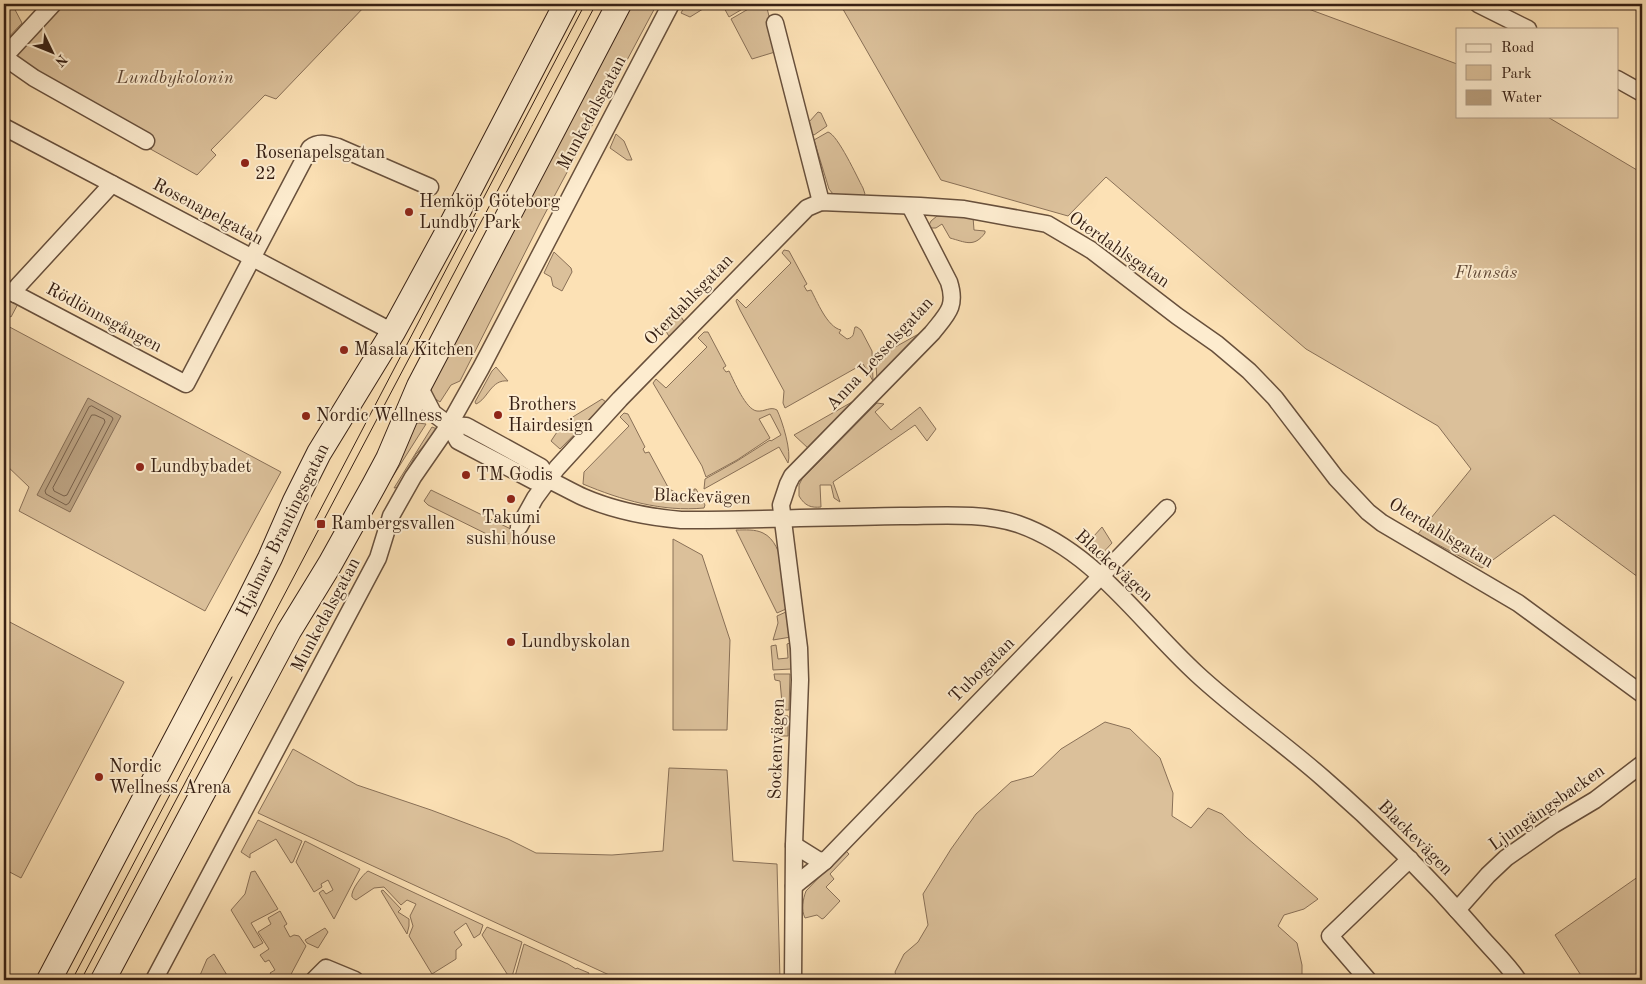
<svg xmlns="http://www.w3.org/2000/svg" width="1646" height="984" viewBox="0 0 1646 984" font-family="'Old Standard TT',serif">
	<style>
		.green { fill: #dbc09a; stroke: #897057 }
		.water { fill: #b99f7e; stroke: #856c54 }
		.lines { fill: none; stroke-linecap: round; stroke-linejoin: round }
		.shore { stroke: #786049; stroke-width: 1 }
		.street-casing { stroke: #68503c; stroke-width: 19 }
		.secondary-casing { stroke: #372014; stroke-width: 26 }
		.street { stroke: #fdeccf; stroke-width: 16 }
		.secondary { stroke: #fdeccf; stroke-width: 24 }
		.tram { stroke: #372014; stroke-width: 1 }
		.poi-dot { fill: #8f2418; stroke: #fdeccf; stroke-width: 2 }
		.labels { text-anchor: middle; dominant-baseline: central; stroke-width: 4; stroke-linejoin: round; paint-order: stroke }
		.park-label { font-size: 18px; font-style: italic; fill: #604836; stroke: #fdeccf }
		.street-label { font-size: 18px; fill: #372014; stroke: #fdeccf }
		.poi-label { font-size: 18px; fill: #372014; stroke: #fdeccf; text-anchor: start }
	</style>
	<rect width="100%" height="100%" fill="#fce1b5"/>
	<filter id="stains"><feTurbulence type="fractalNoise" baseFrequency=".004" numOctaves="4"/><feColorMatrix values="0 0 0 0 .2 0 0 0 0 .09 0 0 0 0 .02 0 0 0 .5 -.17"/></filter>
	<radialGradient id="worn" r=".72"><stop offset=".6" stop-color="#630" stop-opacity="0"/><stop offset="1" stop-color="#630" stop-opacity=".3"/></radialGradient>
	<g class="green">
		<polygon points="4,4 12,4 22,23 5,41"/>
		<polygon points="64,4 367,4 276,99 265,95 211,150 216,155 197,175 16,74 14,58"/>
		<polygon points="628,4 657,4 541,221 460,381 451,385 440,402 431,396 428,386"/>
		<polygon points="686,4 711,4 690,17 681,13"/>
		<polygon points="722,4 751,4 729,17"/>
		<polygon points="757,4 766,4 777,49 775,52 752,59 731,19"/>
		<polygon points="840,4 1295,4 1457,64 1457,116 1546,116 1642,173 1642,580 1554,515 1482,568 1418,534 1471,469 1438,426 1306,349 1106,177 1068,216 941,180"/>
		<polygon points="818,112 821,113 827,126 814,135 812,134 809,122"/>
		<path d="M 828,132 C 838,135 857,177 863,188 L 865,194 L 863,196 L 833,194 L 829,189 L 814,140 Z"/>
		<polygon points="616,134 624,141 632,160 627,160 610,148"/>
		<path d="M 937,216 L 973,217 L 974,230 L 985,231 L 985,233 C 974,248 965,242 950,238 L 942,224 L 936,228 L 930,228 L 929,225 L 931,221 Z"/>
		<path d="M 784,250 L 789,251 L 807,284 L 804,286 L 807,291 L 811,290 C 817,301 827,327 841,330 L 839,333 L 847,339 C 855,337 853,333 855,327 L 857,327 L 861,330 L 872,351 L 873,381 L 863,364 L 785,408 L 783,403 L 784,391 L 740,310 L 736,301 L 737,299 L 746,308 L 791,263 L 782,253 Z"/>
		<polygon points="554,252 571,268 572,272 562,291 553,286 551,277 544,273"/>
		<polygon points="4,295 19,302 11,317 4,313"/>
		<polygon points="680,315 685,323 670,338 664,328 666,323"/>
		<polygon points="4,324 281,472 205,611 19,511 29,487 4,463"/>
		<polygon points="924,331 877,379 876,365 879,356"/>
		<path d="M 704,332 L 708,332 L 726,366 L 723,368 L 726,372 L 729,371 C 734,381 746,410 757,411 C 765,412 770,406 777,410 C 782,420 792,452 788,463 L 779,447 L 704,489 L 705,479 L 737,461 L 770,440 L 771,441 L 781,435 L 770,414 L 759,419 L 770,438 L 737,460 L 706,477 L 702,466 L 653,383 L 656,379 L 666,388 L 707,347 L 698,338 Z"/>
		<path d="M 496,367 L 508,381 C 491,379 488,399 476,404 L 475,402 L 492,371 Z"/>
		<polygon points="602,399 606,402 560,449 551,441 563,423"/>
		<polygon points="852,402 854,402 809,449 794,435"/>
		<path d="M 877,403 L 884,404 L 875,412 L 891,430 L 920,407 L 936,429 L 927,441 L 915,425 L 833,482 L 840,502 L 834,498 L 831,485 L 820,485 L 821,507 C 811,508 805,506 799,496 L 799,485 L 802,479 Z"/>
		<path d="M 624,413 L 628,414 L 645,447 L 643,449 L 645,453 L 649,452 L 669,489 L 677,493 L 679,500 C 685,505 690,502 694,496 L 694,489 L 696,489 L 705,505 L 704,508 C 662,512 621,500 583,484 L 584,472 L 629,426 L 620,417 Z"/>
		<polygon points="418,423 426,424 388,484 413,425"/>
		<polygon points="432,427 437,429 436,433 416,454 399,487 394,488"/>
		<path d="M 431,490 L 521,534 C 519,541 514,543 507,544 L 428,505 L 424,501 Z"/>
		<polygon points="1102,527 1112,543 1100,556 1107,563 1106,565 1085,546"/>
		<path d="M 736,530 C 745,530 755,529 763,533 C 786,544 784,588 786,609 L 777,613 Z"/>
		<polygon points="673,539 702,555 730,640 727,730 673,730"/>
		<polygon points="788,611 791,637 773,640 778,623 777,616"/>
		<polygon points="4,619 124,682 21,878 4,869"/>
		<polygon points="790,643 791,669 773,670 771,646 776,645 778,659 788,658 787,644"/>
		<polygon points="790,674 789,710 778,710 778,704 782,703 780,681 775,680 774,674"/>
		<polygon points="778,715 788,716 788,736 778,736 777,726 779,726"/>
		<polygon points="1105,722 1130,729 1160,758 1173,793 1172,816 1191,828 1208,808 1222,814 1246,837 1318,899 1304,909 1284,915 1278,926 1297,943 1302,965 1302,975 1295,980 897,980 895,972 904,954 918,942 928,925 923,894 951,849 976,814 1011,782 1033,776 1061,749"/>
		<polygon points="293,749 357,785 431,810 508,839 536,853 612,855 663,851 669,768 727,770 733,861 777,864 780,980 620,980 258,813"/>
		<polygon points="258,820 302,841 293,862 291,863 276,839 250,854 250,858 241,852"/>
		<polygon points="305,841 360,869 334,919 319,893 323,890 326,894 333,890 328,880 321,884 322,887 314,892 296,862"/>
		<path d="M 845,850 L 849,854 L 830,874 L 834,879 L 826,887 L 840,901 L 824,918 L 822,919 L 817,915 L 805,918 C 801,910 803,899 806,891 Z"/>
		<polygon points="255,871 278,909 251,923 263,943 254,948 231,910 245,894 251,872"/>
		<path d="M 368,871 L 483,925 L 480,934 L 474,938 L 466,923 L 454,932 L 462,945 L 456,950 L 456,959 L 432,974 L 409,936 L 413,926 L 410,916 L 416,904 L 407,900 L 401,905 L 384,887 L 374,888 L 356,900 C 354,899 353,898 352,897 C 350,891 363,874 368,871 Z"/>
		<polygon points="1642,874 1642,980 1584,980 1555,935"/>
		<polygon points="383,890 401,909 398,912 409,919 409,926 407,934 381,891"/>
		<polygon points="280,911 287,924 284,926 290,937 294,935 299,936 306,946 288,980 275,980 270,973 275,970 269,960 265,962 260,955 269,949 258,932 271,924 268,918"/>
		<polygon points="487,927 522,942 511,980 482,935"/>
		<polygon points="325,928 328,932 318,948 307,943 305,940"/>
		<polygon points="524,944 568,964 576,969 577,968 589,973 586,980 514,980"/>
		<polygon points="214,954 230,980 198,980 207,959"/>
	</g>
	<polygon class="water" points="88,398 121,416 70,512 37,495"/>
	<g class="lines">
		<g class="shore">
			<polygon points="92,406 112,417 113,419 69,503 66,505 46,494 45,491 89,407"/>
			<polygon points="92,415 95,415 104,419 105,422 67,495 64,496 54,491 53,488"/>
		</g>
		<defs>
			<g id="street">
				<polyline points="53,4 4,57 34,78 146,141"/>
				<polyline points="1478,4 1528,29"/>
				<polyline points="775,23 821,202"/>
				<polyline points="1617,79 1642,93"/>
				<polyline points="4,127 393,332"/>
				<path d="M 4,288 L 186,384 L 310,148 C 319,141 327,144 338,147 L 430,187"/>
				<polyline points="15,294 18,286 112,184"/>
				<polyline points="419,386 433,413 449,425 458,441 534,481 549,480"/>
				<polyline points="449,425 466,426 470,428 541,467 549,480"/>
				<path d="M 549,480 C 560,485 572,492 583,497 C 615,511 648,517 681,520 C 755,520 828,517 901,516 C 938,516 983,512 1018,524 C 1095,551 1139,621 1197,674 C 1237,711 1282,742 1323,778 C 1377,825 1428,876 1475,930 C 1489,947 1506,962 1518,980"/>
				<polyline points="519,527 535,498 557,468 620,399 807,208 821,202 920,206 964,209 1047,224 1091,250 1177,316 1217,344 1249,371 1275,398 1336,478 1368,512 1382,523 1518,603 1642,694"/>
				<polyline points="794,845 818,860 825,861"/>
				<polyline points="794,886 825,861 1167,508"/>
				<polyline points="1457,910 1488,875 1506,858 1553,825 1595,800 1642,764"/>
				<polyline points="154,980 378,558 391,516 413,477 449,425 481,368 671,4"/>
				<polyline points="314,980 326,968 355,980"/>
				<path d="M 793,980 L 794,845 L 800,680 L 799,648 L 781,505 L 788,484 L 792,476 L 932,333 C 947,314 957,307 949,282 L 910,206"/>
				<polyline points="1368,980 1330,936 1410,859"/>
			</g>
			<g id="secondary">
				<polyline points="49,980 246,606 270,558 295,501 319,453 393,332 448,231 566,4"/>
				<polyline points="103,980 289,631 330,564 374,485 388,459 419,386 619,4"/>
			</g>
		</defs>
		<use href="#street" class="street-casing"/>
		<use href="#secondary" class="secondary-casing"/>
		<use href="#street" class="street"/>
		<use href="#secondary" class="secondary"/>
		<g class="tram">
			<polyline points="315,520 585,4"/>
			<polyline points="72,980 232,677"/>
			<polyline points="81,980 596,4"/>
		</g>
	</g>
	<g class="poi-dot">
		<circle cx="245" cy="163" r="5"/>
		<circle cx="409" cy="212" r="5"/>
		<circle cx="344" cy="350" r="5"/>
		<circle cx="498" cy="415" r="5"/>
		<circle cx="306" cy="416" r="5"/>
		<circle cx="140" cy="467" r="5"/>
		<circle cx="466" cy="475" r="5"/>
		<circle cx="511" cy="499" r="5"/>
		<rect x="316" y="519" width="10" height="10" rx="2.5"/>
		<circle cx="511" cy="642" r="5"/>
		<circle cx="99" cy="777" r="5"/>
	</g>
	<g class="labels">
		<g class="park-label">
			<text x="175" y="78">Lundbykolonin</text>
			<text x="1486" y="273">Flunsås</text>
		</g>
		<g class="street-label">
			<text transform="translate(592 113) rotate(-62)">Munkedalsgatan</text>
			<text transform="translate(208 212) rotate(28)">Rosenapelgatan</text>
			<text transform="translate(1119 250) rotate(35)">Oterdahlsgatan</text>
			<text transform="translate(689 300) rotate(-46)">Oterdahlsgatan</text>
			<text transform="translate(104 318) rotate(28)">Rödlönnsgången</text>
			<text transform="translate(880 354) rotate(-47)">Anna Lesselsgatan</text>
			<text transform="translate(702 497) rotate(2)">Blackevägen</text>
			<text transform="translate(283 530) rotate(-64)">Hjalmar Brantingsgatan</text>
			<text transform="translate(1441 533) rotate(31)">Oterdahlsgatan</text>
			<text transform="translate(1114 566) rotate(42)">Blackevägen</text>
			<text transform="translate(326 615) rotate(-62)">Munkedalsgatan</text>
			<text transform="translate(982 670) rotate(-45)">Tubogatan</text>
			<text transform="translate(777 749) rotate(-88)">Sockenvägen</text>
			<text transform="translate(1547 808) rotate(-35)">Ljungängsbacken</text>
			<text transform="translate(1415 838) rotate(45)">Blackevägen</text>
		</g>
		<g class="poi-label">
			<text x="255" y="153">Rosenapelsgatan<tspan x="255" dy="21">22</tspan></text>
			<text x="419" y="202">Hemköp Göteborg<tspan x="419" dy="21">Lundby Park</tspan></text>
			<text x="354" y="350">Masala Kitchen</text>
			<text x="508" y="405">Brothers<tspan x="508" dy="21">Hairdesign</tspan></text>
			<text x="316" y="416">Nordic Wellness</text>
			<text x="150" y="467">Lundbybadet</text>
			<text x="476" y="475">TM Godis</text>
			<text x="511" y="518" text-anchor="middle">Takumi<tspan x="511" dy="21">sushi house</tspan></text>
			<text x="331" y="524">Rambergsvallen</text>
			<text x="521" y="642">Lundbyskolan</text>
			<text x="109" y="767">Nordic<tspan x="109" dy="21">Wellness Arena</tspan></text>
		</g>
	</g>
	<rect width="1646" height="984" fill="none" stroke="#fce1b5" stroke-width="20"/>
	<rect x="5" y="5" width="1636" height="974" fill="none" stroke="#372014" stroke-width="2.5"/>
	<rect x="10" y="10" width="1626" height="964" fill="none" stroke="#372014"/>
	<rect x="1456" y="28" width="162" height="90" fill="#fdeccf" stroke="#ae9a84"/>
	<rect x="1466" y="44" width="25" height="8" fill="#fdeccf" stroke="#ae9a84"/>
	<text x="1501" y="52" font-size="15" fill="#372014">Road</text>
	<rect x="1466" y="65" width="25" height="15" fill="#dbc09a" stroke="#ae9a84"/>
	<text x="1501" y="78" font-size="15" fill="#372014">Park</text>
	<rect x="1466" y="90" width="25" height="15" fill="#b99f7e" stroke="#ae9a84"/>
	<text x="1501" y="102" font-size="15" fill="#372014">Water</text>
	<g transform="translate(52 52) rotate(133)" stroke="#fdeccf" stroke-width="4" paint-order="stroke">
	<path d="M0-4L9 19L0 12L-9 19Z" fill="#372014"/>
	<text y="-8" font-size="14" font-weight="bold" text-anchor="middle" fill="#372014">N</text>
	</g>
	<rect width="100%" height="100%" filter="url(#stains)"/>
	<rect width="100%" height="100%" fill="url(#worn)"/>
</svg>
